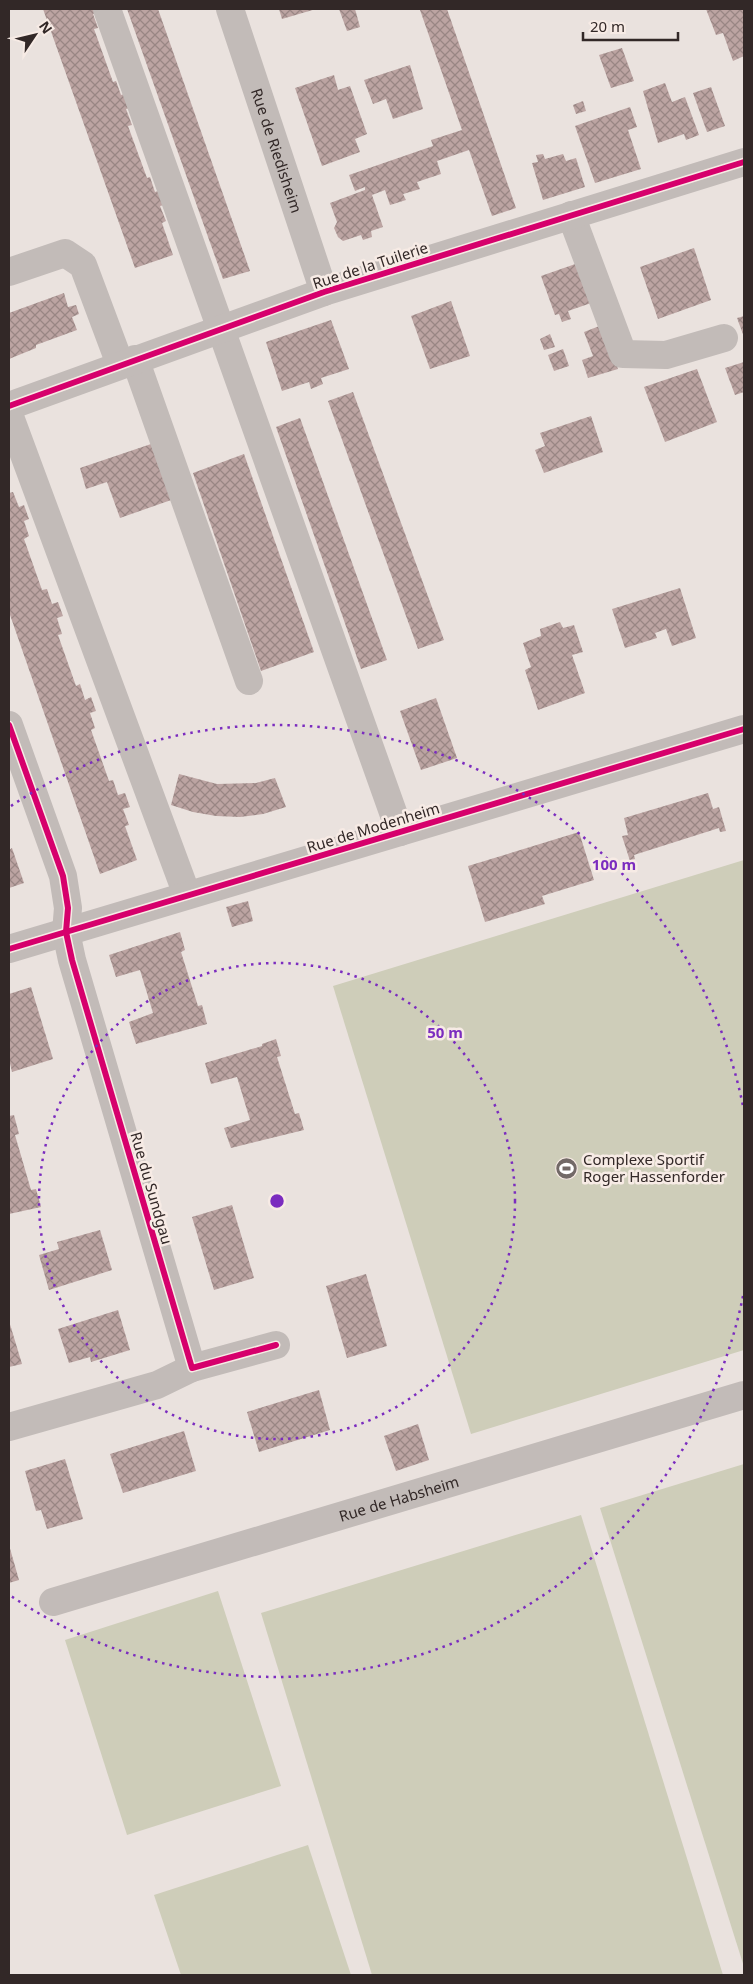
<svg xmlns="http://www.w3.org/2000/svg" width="753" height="1984" viewBox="0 0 753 1984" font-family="'Noto Sans',sans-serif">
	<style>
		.green { fill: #cecdb9 }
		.building { fill: url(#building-cross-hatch) }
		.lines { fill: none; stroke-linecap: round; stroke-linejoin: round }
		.minor { stroke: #c2bbb8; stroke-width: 28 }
		.cycleway-casing { stroke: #f7ebe5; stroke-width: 9 }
		.cycleway { stroke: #d6006c; stroke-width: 6 }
		.ring { fill: none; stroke: #7b2cbf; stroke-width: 2.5; stroke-dasharray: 2.5 5 }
		.labels { text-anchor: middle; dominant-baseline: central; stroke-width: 5; stroke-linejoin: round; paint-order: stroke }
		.street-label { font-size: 15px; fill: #322827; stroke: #f7ebe5 }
		.poi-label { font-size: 15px; fill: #322827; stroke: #f7ebe5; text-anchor: start }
		.centre { fill: #7b2cbf; stroke: #f7ebe5; stroke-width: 2.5 }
		.ring-label { font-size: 15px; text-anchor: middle; font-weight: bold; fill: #7b2cbf; stroke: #f7ebe5; stroke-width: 5; stroke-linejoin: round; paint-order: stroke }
	</style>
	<defs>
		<pattern id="building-cross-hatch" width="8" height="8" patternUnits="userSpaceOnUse" patternTransform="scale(1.25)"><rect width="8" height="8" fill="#bca4a2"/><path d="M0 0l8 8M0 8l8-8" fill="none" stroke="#998684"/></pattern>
	</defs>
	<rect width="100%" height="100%" fill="#eae2de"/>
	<g class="green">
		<polygon points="744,860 744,1350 471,1434 333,986"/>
		<polygon points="744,1464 744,1967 600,1508"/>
		<polygon points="581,1515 723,1975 372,1975 261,1613"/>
		<polygon points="218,1591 281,1786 127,1835 65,1640"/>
		<polygon points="308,1845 351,1975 181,1975 154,1895"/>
	</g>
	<g class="building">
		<polygon points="43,9 99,9 100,11 93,14 98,28 94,29 113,82 116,81 121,95 128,93 133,107 126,109 132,125 128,126 147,178 150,177 155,192 163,189 168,204 160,206 166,221 162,223 173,255 135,268"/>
		<polygon points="127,9 158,9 250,271 223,279"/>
		<polygon points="279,9 316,9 282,19"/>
		<polygon points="339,9 355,9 360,27 347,31"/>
		<polygon points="424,9 447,9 516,208 492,216 469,150 437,161 441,174 417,182 420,189 403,194 406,200 390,205 385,190 372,195 383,227 371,231 372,237 363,240 361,235 343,241 338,237 334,228 337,222 330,203 365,190 365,187 355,191 349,175 433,146 431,140 462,130 420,10"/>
		<polygon points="706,9 744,9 744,56 733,61 723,33 716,35"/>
		<polygon points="622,48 634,81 611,88 599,55"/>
		<polygon points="410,65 423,109 393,119 386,99 373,104 364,80"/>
		<polygon points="334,75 338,90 350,86 367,134 355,139 360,152 322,166 295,88"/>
		<polygon points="665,83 672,102 685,97 699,135 686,140 684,134 658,143 643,91"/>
		<polygon points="711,87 725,126 707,132 693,93"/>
		<polygon points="583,101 586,111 576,114 573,105"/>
		<polygon points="630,107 637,127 628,130 641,169 595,183 575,126"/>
		<polygon points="543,154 545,159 563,154 566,161 576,158 585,187 543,200 532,163 538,162 536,155"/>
		<polygon points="694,248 711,300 658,319 640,267"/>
		<polygon points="581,262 594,302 568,311 571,319 562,322 559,314 555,315 541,276"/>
		<polygon points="64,293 68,307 76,305 79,314 72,317 77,330 36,345 36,348 9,359 9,313"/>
		<polygon points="451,301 470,356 430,369 411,316"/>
		<polygon points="744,316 744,337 737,318"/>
		<polygon points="331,320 349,369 321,378 323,384 311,389 309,382 282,391 266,342"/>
		<polygon points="602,325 618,369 588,378 582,360 593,356 584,332"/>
		<polygon points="550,334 555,347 544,350 540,339"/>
		<polygon points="563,349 569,366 554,371 548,355"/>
		<polygon points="744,362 744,392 735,395 725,368"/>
		<polygon points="697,369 717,422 665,442 644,387"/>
		<polygon points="353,392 444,640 418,649 328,401"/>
		<polygon points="591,416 603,452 544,473 535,450 545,446 540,433"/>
		<polygon points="300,418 387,660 361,669 276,427"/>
		<polygon points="154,443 174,499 120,518 107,482 86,489 80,468"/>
		<polygon points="244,454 314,652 261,671 193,473"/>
		<polygon points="13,492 19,507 24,505 29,519 24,521 29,536 24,539 42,590 47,589 52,604 58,602 63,616 57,618 62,634 58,635 76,686 80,684 85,700 91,697 96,711 90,713 95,728 91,730 109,781 113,780 118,795 125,793 130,807 123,809 129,825 125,826 137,860 100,874 9,612 9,493"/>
		<polygon points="680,588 696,638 672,646 666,629 655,633 657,638 625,648 612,609"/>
		<polygon points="560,622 563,628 574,625 583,652 572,655 585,693 538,710 525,670 531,667 523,643 541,636 540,629"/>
		<polygon points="436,698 457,758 421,770 400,711"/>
		<polygon points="179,774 217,784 256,783 275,778 286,807 263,814 240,817 216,816 193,812 171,805"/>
		<polygon points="708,793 713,809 719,807 726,831 720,832 719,828 634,855 635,859 630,861 622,836 628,835 624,818"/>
		<polygon points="579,832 594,880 542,896 545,904 485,922 468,866"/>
		<polygon points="12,848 24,883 9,888 9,850"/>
		<polygon points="248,901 253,921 232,927 226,907"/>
		<polygon points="180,932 185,950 181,952 198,1006 202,1005 207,1024 136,1044 129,1022 153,1013 140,970 116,977 109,955"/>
		<polygon points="31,987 53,1059 12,1072 9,1059 9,994"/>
		<polygon points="276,1039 281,1056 277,1057 295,1114 299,1113 304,1130 231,1148 224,1128 250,1120 237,1077 211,1084 205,1063 262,1046 262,1044"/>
		<polygon points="14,1115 19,1134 15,1135 31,1190 36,1189 41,1207 9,1214 9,1116"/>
		<polygon points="232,1205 254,1278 214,1290 192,1217"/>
		<polygon points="100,1230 112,1270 49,1290 39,1255 59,1249 57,1242"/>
		<polygon points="366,1274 387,1346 347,1358 326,1286"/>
		<polygon points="118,1310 130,1350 91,1362 90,1357 69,1363 58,1329"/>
		<polygon points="9,1321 22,1364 9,1367"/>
		<polygon points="319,1390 330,1430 259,1452 247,1412"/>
		<polygon points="418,1424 429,1460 396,1471 384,1436"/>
		<polygon points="184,1431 196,1471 123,1493 110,1454"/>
		<polygon points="65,1459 83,1519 47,1529 41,1510 36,1511 25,1471"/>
		<polygon points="9,1545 19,1580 9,1583"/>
	</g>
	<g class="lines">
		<g class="minor">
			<polyline points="107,9 400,832"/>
			<path id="s1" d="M 230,9 L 324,292"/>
			<polyline points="571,215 623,354 666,355 724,338"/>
			<polyline points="9,272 65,253 83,265 120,364"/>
			<polyline points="135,359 249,681"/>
			<polyline points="9,406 324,292 744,162"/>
			<polyline points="9,414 187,895"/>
			<polyline points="9,725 63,876 68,908 66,932 72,960 192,1368 276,1345"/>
			<polyline points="9,949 744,729"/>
			<polyline points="9,1427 157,1385 192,1368"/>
			<path id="s2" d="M 53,1602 L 744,1395"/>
		</g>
		<defs>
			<g id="cycleway">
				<polyline points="9,406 324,292 744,162"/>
				<polyline points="9,725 63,876 68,908 66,932 72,960 192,1368 276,1345"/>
				<polyline points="9,949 744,729"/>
			</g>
		</defs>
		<use href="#cycleway" class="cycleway-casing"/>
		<use href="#cycleway" class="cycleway"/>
	</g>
	<g class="ring">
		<circle cx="277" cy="1201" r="238"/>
		<path d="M743 1296A476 476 0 0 1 11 1596M11 806A476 476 0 0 1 743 1106"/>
	</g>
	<defs>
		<symbol id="stadium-disc" viewBox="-11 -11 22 22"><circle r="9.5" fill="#726967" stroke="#f7ebe5"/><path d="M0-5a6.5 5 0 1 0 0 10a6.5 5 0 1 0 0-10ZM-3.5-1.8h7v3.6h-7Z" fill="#fff"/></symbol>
	</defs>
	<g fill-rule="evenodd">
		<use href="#stadium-disc" x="554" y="1156" width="25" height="25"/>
	</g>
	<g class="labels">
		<g class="street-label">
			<text stroke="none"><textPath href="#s1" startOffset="149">Rue de Riedisheim</textPath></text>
			<text transform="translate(370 265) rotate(-18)">Rue de la Tuilerie</text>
			<text transform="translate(373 827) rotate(-17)">Rue de Modenheim</text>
			<text transform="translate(152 1188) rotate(74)">Rue du Sundgau</text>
			<text stroke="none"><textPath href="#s2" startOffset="361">Rue de Habsheim</textPath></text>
		</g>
		<g class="poi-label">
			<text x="583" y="1159">Complexe Sportif<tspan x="583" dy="17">Roger Hassenforder</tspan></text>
		</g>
	</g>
	<circle cx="277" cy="1201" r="8" class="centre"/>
	<g class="ring-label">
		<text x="614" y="870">100 m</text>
		<text x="445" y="1038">50 m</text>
	</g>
	<rect width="753" height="1984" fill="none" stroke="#322827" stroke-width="20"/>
	<g transform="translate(35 35) rotate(55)" stroke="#f7ebe5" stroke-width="4" paint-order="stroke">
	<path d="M0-4L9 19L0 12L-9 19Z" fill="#322827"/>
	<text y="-8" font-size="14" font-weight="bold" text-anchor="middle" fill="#322827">N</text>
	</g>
	<path d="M583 32v8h95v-8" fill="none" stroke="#322827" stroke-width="2.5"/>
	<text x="590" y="32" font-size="15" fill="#322827" stroke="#f7ebe5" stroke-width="4" paint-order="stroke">20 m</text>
</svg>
